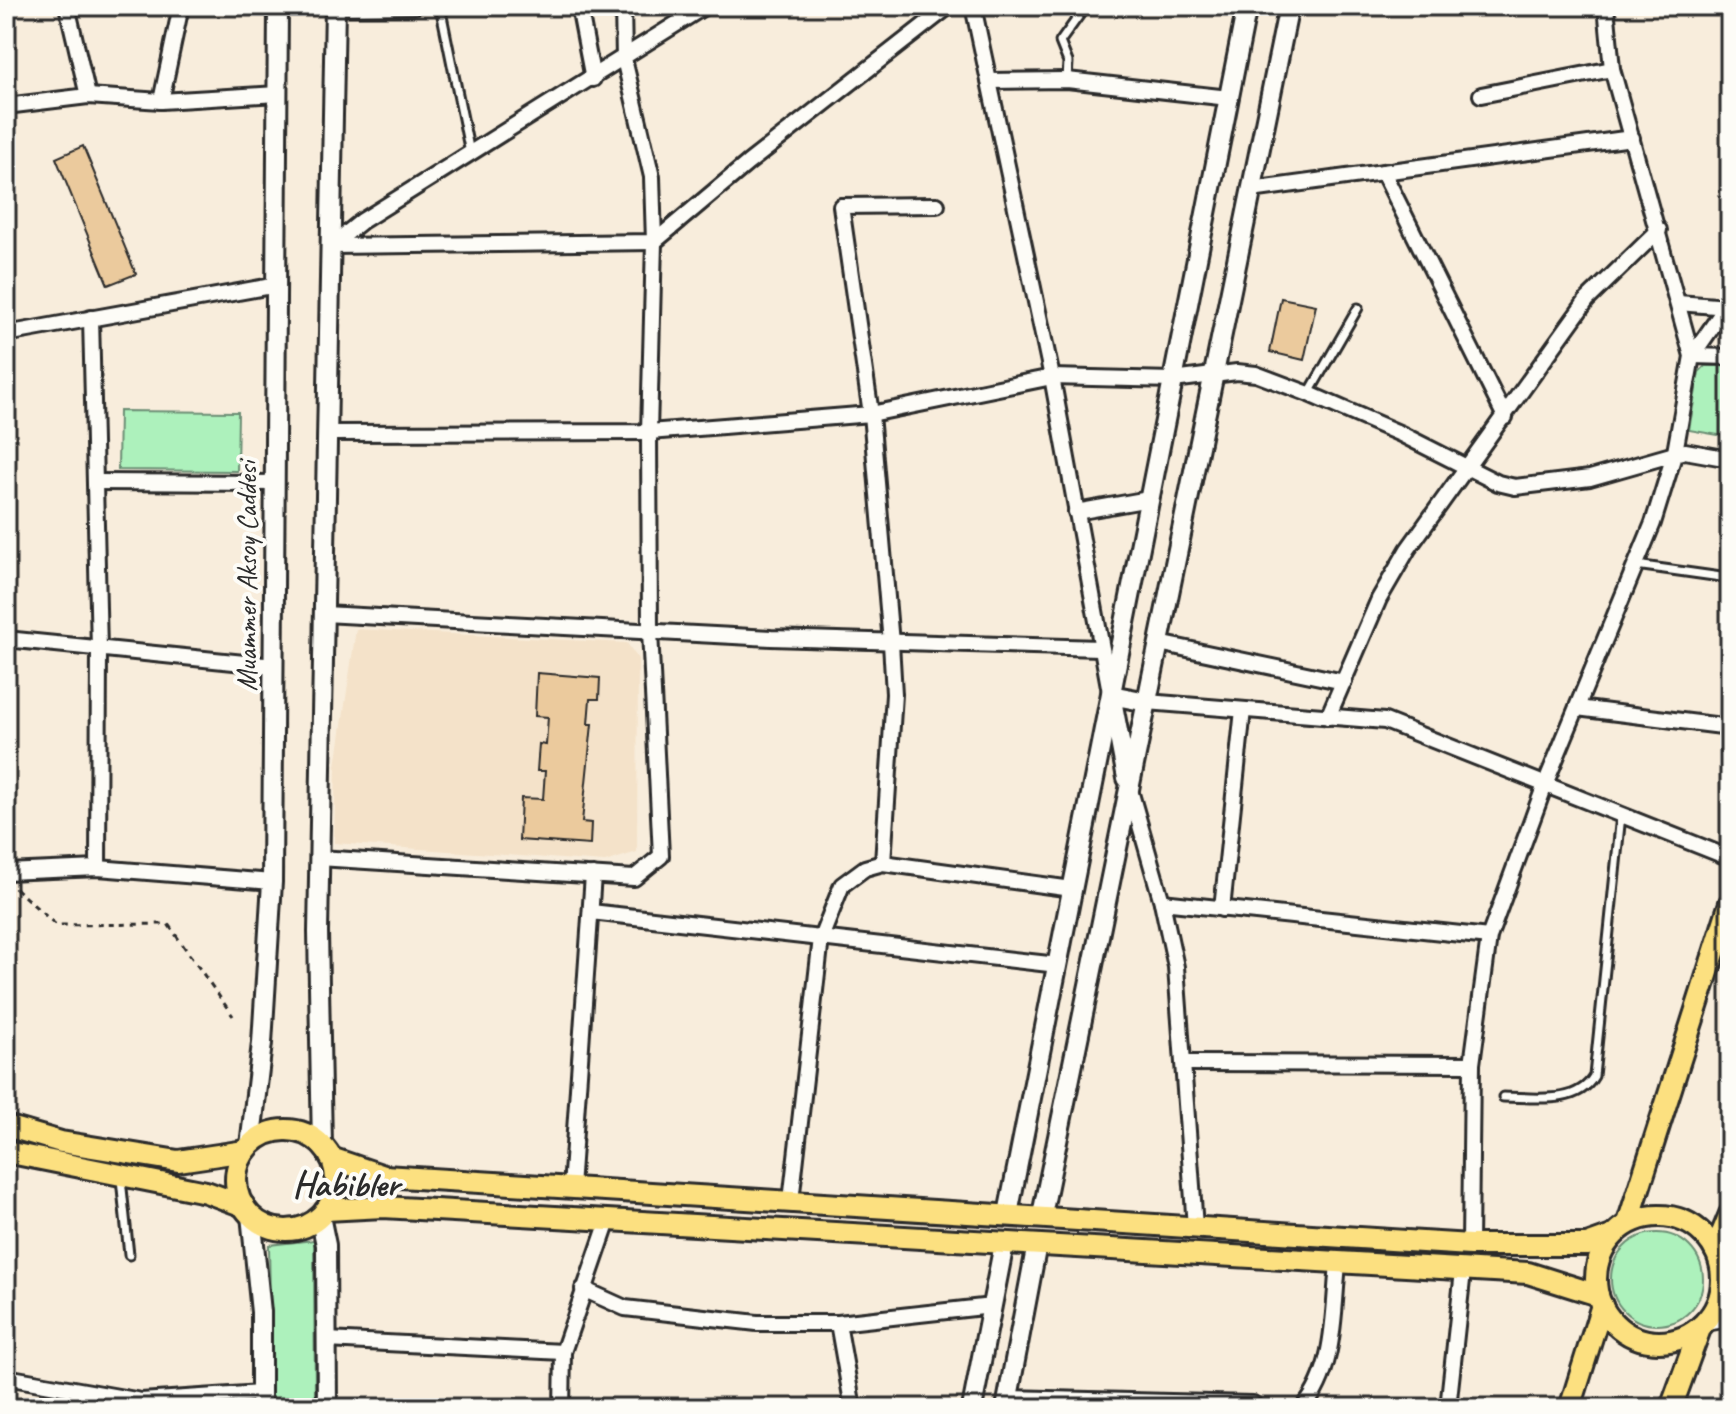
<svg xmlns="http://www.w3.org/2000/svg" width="1736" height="1414" viewBox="0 0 1736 1414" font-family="Caveat,sans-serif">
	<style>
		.built { fill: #f4e2c9 }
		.green { fill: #adf1bc; stroke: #6c8e74; stroke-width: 2 }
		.building { fill: #ebca9d; stroke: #2b2b2b; stroke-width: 2 }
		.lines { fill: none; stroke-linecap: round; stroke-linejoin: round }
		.lane-casing { stroke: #2b2b2b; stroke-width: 13 }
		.street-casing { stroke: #2b2b2b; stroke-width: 20 }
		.secondary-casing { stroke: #2b2b2b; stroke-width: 24 }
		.primary-casing { stroke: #2b2b2b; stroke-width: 26 }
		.path { stroke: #2b2b2b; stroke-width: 3; stroke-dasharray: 6 6; stroke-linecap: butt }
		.lane { stroke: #fdfcf7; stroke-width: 7 }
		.street { stroke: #fdfcf7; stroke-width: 14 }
		.secondary { stroke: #fdfcf7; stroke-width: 18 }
		.primary { stroke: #fce080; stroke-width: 20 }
		.labels { text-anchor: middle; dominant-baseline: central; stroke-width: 8; stroke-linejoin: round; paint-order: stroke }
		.street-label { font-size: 28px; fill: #2b2b2b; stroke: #fdfcf7 }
		.district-label { font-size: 36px; font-weight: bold; fill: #2b2b2b; stroke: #fdfcf7 }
	</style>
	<rect width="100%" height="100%" fill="#f8eddc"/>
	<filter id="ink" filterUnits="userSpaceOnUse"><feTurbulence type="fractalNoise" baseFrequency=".0125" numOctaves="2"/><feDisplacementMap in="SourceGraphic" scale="16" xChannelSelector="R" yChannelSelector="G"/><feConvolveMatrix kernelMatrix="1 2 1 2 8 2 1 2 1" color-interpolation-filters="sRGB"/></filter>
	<g filter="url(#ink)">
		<polygon class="built" points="356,629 627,643 638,659 637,852 605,862 334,843 336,766"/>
		<g class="green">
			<polygon points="1705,366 1730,366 1730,437 1689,430 1699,372"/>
			<polygon points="119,411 238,412 237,471 118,470"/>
			<circle cx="1657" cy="1279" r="46"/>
			<polygon points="314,1240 315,1408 272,1408 269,1245"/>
		</g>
		<g class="building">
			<polygon points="83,146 136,274 108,285 56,158"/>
			<polygon points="1281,298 1316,305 1304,360 1270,352"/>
			<polygon points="537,673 600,678 599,699 590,699 588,724 592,724 582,822 591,823 590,845 519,840 521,798 543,799 545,771 537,771 539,744 546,745 548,717 535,716"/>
		</g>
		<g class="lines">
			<defs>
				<g id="lane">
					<polyline points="440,6 470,153"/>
					<polyline points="1067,80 1068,62 1060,42 1086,6"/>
					<polyline points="1309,393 1358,308"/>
					<polyline points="1636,565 1721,577"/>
					<path d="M 1503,1097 C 1532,1097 1577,1106 1594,1076 L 1621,815"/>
					<polyline points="121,1179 129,1255"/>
				</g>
				<g id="street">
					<polyline points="67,6 88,96"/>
					<polyline points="579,6 593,79"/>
					<polyline points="973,6 1052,377 1110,692"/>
					<polyline points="335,7 415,6"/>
					<polyline points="989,81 1067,80 1229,98"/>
					<polyline points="1481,95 1612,69"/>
					<polyline points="161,101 278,94"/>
					<polyline points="6,106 88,96 161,101 181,6"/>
					<polyline points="1383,172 1505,417"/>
					<polyline points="1251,190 1632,138"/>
					<polyline points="331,246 654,242 748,163 949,6"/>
					<polyline points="331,246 362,221 705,6"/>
					<polyline points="1678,303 1728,307"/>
					<polyline points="91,318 99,649 98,868"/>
					<polyline points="6,334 277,285"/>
					<polyline points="1692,356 1730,301"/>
					<polyline points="1692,356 1730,357"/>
					<polyline points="327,433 649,432 871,414 1052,377 1173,380 1237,372 1256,374 1309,394 1401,434 1498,483 1515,487 1590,478 1685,451 1730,459"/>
					<polyline points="95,482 275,483"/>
					<polyline points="1076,512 1149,499"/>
					<polyline points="324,614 771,638 1100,648"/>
					<polyline points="6,639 274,666"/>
					<polyline points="1159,643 1344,682"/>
					<polyline points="1147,702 1385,721 1730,858"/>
					<polyline points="1577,708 1730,727"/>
					<polyline points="1328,717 1379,599 1408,549 1587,300 1659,230"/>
					<polyline points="1130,790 1162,902 1176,967 1195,1227"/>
					<polyline points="319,858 634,878 661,856 650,631 649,432 654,242 652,177 624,59 623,6"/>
					<polyline points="883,863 894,694 891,643 871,414 841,206 937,205"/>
					<polyline points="6,872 98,868 272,882"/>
					<polyline points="1162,902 1489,937"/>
					<polyline points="1222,909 1243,710"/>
					<polyline points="591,912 1058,965"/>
					<polyline points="1185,1063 1472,1064"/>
					<polyline points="571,1188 593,875"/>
					<polyline points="791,1201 821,938 842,885 865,868 883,863 1072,889"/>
					<polyline points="1470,1245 1472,1064 1489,937 1546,782 1653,523 1675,452 1692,356 1612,69 1606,6"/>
					<polyline points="583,1289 625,1308 757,1323 838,1323 992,1306"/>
					<polyline points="838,1323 853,1408"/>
					<polyline points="327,1340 563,1352"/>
					<polyline points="6,1377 141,1401 261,1393"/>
					<polyline points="1008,1398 1253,1404 1258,1408"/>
					<polyline points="562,1408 563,1352 608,1221"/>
					<path d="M 1303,1408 C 1336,1369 1333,1312 1338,1264"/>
					<polyline points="1448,1408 1463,1271"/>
				</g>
				<g id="secondary">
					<polyline points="1127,778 1111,695 1147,702"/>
					<polyline points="250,1146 262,1043 272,882 278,6"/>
					<polyline points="322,1146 318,932 335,6"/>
					<polyline points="1008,1214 1247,6"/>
					<polyline points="251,1215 261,1312 261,1408"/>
					<polyline points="1042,1215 1289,6"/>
					<polyline points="320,1216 326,1245 327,1408"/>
					<polyline points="1718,1257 1730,1267"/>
					<polyline points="1705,1321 1730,1317"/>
					<polyline points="972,1408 1004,1244"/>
					<polyline points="1006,1408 1037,1244"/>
				</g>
				<g id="primary">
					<polyline points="6,1126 61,1142 178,1161 245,1151"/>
					<circle cx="286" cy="1180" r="50"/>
					<polyline points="6,1152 206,1192 244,1206"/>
					<polyline points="331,1158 384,1176 1470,1245 1587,1245 1612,1236"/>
					<polyline points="326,1210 383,1207 1528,1273 1598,1295"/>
					<circle cx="1659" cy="1279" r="63"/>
					<polyline points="1628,1223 1730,903"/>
					<polyline points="1715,1250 1730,1214"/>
					<polyline points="1570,1408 1602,1305"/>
					<polyline points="1671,1408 1701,1326"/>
				</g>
			</defs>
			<use href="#lane" class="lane-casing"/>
			<use href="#street" class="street-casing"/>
			<use href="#secondary" class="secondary-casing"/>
			<use href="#primary" class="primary-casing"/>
			<polyline class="path" points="15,888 56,925 168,924 233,1016"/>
			<use href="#lane" class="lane"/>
			<use href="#street" class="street"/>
			<use href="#secondary" class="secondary"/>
			<use href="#primary" class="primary"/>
		</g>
	</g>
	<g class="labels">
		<g class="street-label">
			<text transform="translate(246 576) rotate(-90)">Muammer Aksoy Caddesi</text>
		</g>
		<g class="district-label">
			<text x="346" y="1184">Habibler</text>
		</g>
	</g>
	<rect width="1736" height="1414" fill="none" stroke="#fdfcf7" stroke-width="32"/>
	<rect x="16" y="16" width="1704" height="1382" fill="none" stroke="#2b2b2b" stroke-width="3" filter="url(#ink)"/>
</svg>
